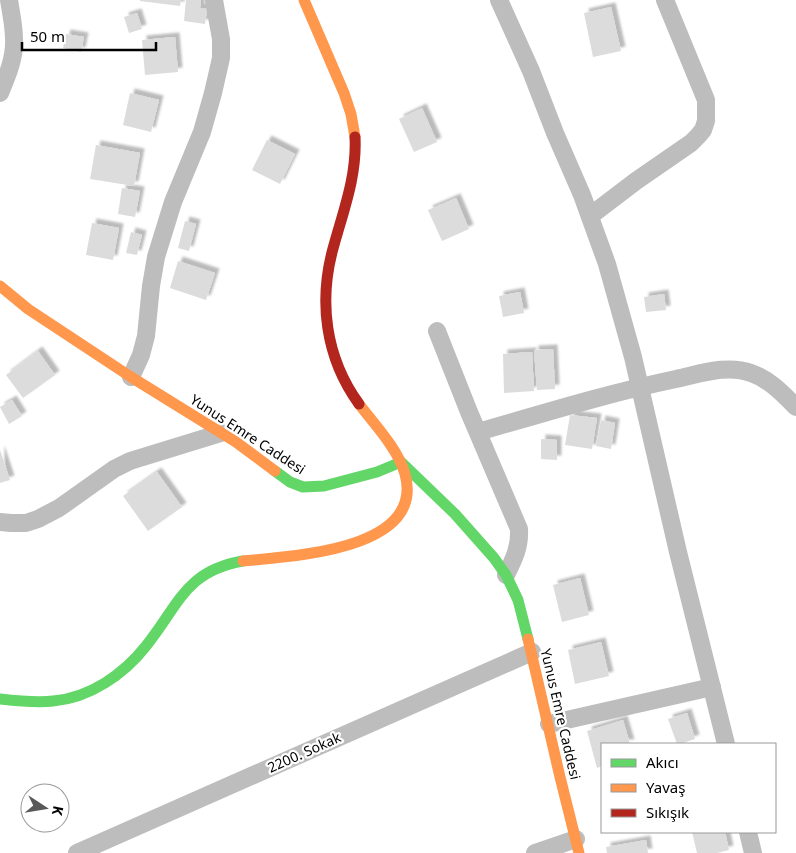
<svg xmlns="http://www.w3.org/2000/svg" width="796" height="853" viewBox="0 0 796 853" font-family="'Noto Sans',sans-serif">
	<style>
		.building { fill: #dcdcdc; filter: url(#shadow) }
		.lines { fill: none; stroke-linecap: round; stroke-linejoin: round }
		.street { stroke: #bdbdbd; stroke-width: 18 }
		.fast { stroke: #63d668; stroke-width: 11 }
		.slow { stroke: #ff974d; stroke-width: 11 }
		.jam { stroke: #b3261e; stroke-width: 11 }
		.labels { text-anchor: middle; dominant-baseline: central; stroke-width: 4.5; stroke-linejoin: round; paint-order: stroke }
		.street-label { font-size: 14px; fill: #000; stroke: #fff }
	</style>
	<defs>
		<filter id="shadow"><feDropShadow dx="4.5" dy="-4.5" stdDeviation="1" flood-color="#0004"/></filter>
	</defs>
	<rect width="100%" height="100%" fill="#fff"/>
	<g class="building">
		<polygon points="140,0 181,0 180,6 140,1"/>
		<polygon points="186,0 201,0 200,8 207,9 205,24 184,21"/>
		<polygon points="611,7 621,51 593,57 584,13"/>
		<polygon points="137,13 142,29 129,33 124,17"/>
		<polygon points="66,34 84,37 81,52 63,48"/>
		<polygon points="175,37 178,72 145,75 142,40"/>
		<polygon points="130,93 159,100 151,132 123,125"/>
		<polygon points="422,108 437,142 414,152 399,119"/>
		<polygon points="267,140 295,154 280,184 252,170"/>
		<polygon points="96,145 140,153 134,186 90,179"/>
		<polygon points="122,188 140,191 135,217 118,214"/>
		<polygon points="456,198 469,229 442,241 428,210"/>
		<polygon points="185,221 196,224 189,251 178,248"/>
		<polygon points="92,223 119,228 113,260 86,255"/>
		<polygon points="131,232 142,235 137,255 126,253"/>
		<polygon points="178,261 215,273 206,300 170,288"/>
		<polygon points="520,292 524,313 503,317 499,296"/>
		<polygon points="664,294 666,310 646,312 644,297"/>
		<polygon points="553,349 555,389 537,390 534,350"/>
		<polygon points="38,351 55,375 23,398 6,375"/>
		<polygon points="532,352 534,391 504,393 503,354"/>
		<polygon points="12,400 22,416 9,424 0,407"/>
		<polygon points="570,415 597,418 592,449 565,445"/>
		<polygon points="601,420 615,423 611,449 596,446"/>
		<polygon points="541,439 557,440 557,460 541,459"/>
		<polygon points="0,450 10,480 0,483"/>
		<polygon points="157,472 182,507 148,531 123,496"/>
		<polygon points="580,578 589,615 562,622 553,585"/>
		<polygon points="601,642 609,676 575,684 568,650"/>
		<polygon points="687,713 695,739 680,744 677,744 668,719"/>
		<polygon points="623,720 630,744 602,744 602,766 597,768 587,731"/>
		<polygon points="692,832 725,832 729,850 717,853 697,853"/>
		<polygon points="646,840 648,853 607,853 606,847"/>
	</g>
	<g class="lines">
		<g class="street">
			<polyline points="499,0 531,71 555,133 582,195 607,264 633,357 678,552 726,744"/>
			<path d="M 0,93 C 7,76 15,58 14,39 C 14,26 11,13 9,0"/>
			<polyline points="590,216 636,181 691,143 698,136 703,130 706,121 706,100 665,0"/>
			<path d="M 437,331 L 469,412 L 519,529 C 520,547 514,559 506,575"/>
			<polyline points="131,377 141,355 146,336 151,286 156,257 173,202 202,132 213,93 221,58 221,39 214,0"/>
			<path d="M 478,432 C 544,413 609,393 676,379 C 700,374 727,364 751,373 C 769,379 783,394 796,407"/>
			<polyline points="0,522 11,523 26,523 38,519 59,508 114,469 130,461 221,433"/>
			<polyline points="549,724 712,687"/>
			<polyline points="748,832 753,853"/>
			<polyline points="77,853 532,652"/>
			<polyline points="535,853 576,839"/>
		</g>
		<g class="fast">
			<polyline points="275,471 290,482 303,487 324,486 377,472 401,462 455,514 494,558 506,575 518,600 528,639"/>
			<path d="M 0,699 C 18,701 36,703 53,701 C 90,698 124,674 146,646 C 179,605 185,571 243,561"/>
		</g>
		<g class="slow">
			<polyline points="304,0 344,93 351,114 355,137"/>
			<polyline points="0,286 28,309 131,377 236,442 275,471"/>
			<path d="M 243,561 C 290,556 426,551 405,474 C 398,449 375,425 359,404"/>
			<polyline points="528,639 560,777 579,853"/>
		</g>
		<path class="jam" d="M 355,137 C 357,175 344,209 334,245 C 318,300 325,357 359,404"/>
	</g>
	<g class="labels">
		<g class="street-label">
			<text transform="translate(248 434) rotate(33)">Yunus Emre Caddesi</text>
			<text transform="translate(561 714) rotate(77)">Yunus Emre Caddesi</text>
			<text transform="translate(304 752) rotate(-24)">2200. Sokak</text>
		</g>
	</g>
	<rect x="601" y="743" width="175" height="90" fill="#ffffff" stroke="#999999"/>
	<rect x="611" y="759" width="25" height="8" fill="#63d668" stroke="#999999"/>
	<text x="646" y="768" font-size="15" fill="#000000">Akıcı</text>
	<rect x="611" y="784" width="25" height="8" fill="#ff974d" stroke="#999999"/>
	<text x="646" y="793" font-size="15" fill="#000000">Yavaş</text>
	<rect x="611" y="809" width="25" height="8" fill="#b3261e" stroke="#999999"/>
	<text x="646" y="818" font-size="15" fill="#000000">Sıkışık</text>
	<g transform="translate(45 808) rotate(102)"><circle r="24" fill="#ffffff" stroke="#999999"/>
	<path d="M0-4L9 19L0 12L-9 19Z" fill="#595959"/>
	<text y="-8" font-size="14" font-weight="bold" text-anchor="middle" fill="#000000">K</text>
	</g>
	<path d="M22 42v8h134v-8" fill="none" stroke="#000000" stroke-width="2.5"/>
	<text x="30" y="42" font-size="15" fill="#000000" stroke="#ffffff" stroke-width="4" paint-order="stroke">50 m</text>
</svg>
